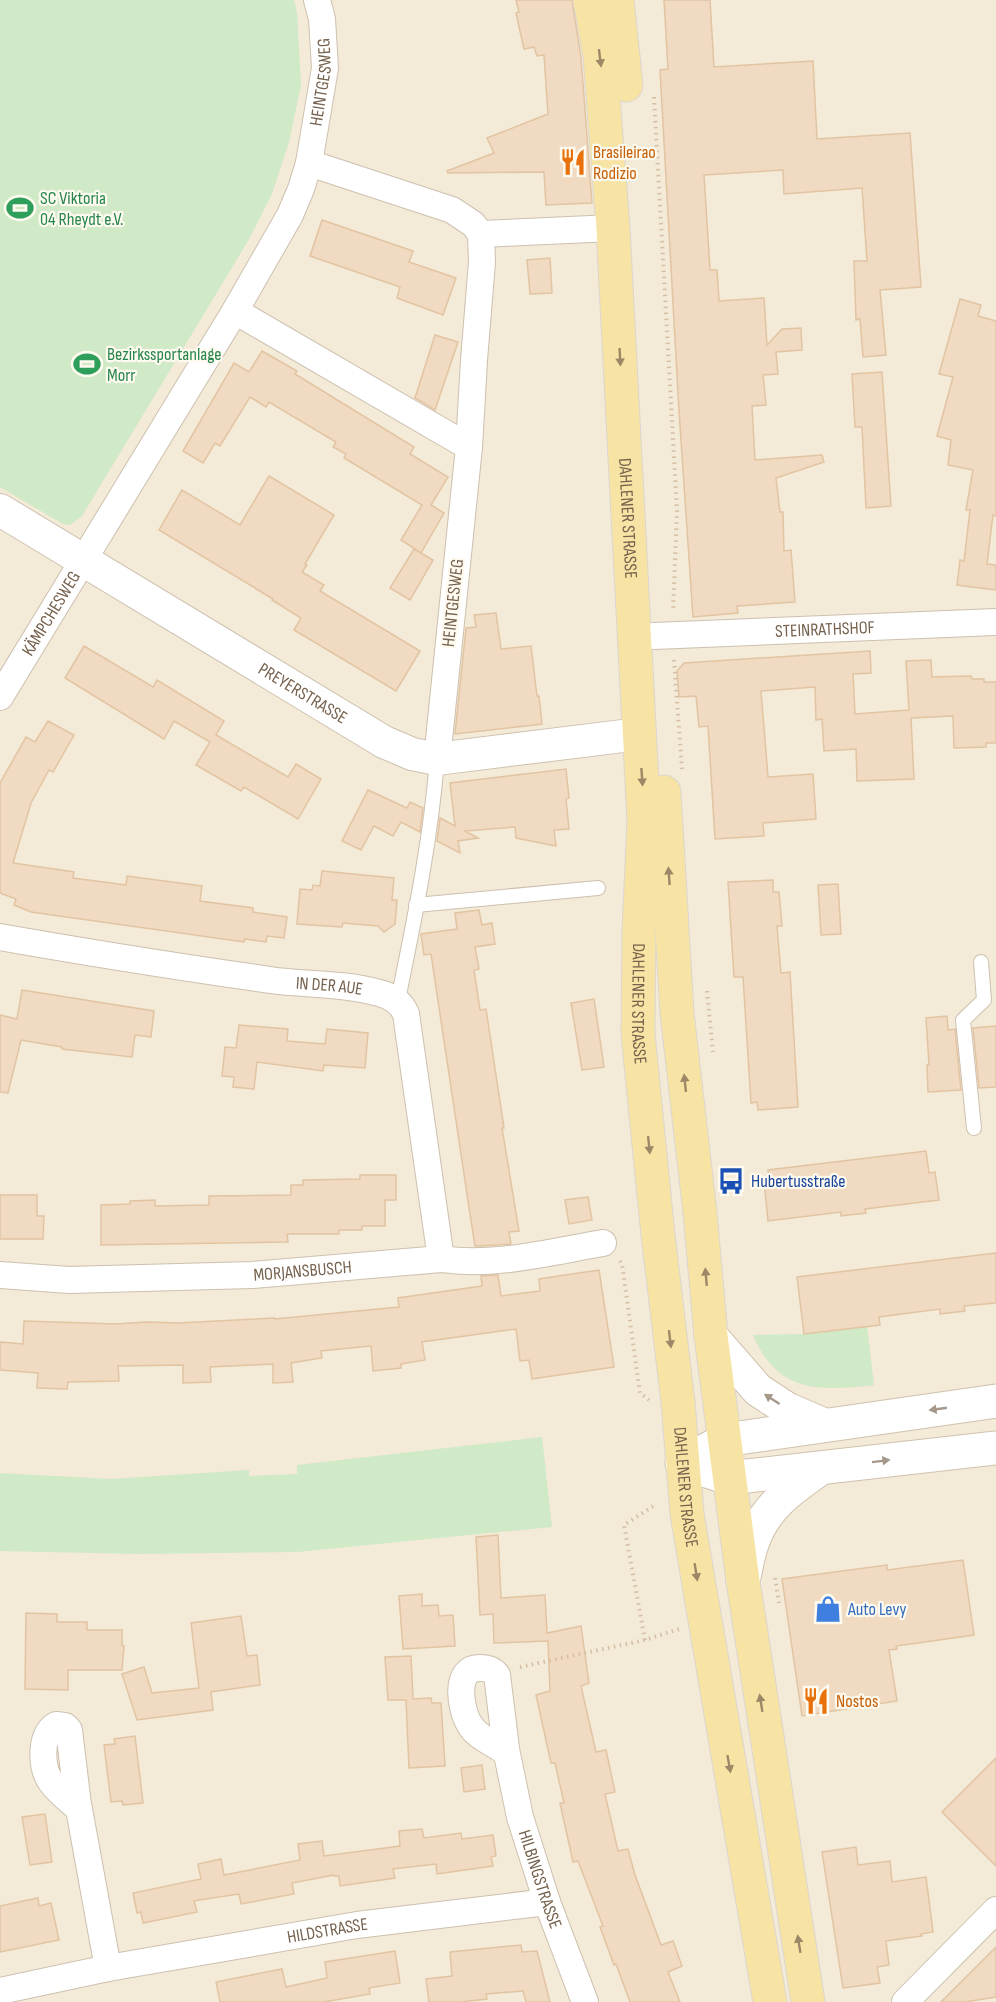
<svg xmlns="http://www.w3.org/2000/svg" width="996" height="2002" viewBox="0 0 996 2002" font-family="'Sofia Sans Condensed',sans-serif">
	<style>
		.residential { fill: #f3ead7 }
		.green { fill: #d0e9c7 }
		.building { fill: #f0dac1; stroke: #e2c4a2; stroke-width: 1.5 }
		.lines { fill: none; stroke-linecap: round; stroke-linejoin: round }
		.service-casing { stroke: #cdc0af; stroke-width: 16 }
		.minor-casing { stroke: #cdc0af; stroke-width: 28 }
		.tertiary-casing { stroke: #cdc0af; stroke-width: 34 }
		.secondary-casing { stroke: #d0c1ac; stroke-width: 35 }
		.primary-casing { stroke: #dbd6d1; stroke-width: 35 }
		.path { stroke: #d5bea4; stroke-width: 4; stroke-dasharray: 1.5 4.5; stroke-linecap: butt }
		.service { stroke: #fff; stroke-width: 14 }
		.minor { stroke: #fff; stroke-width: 26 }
		.tertiary { stroke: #fff; stroke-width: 32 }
		.secondary { stroke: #fff; stroke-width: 33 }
		.primary { stroke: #f7e4a4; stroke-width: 33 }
		.oneway { fill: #9c8867 }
		.oneway2 { fill: #a5988b }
		.labels { text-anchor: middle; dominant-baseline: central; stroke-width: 4.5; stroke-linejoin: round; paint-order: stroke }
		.street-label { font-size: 18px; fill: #75614d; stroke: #fefaef }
		.food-label { font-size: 18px; fill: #c56008; stroke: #fefaef; text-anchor: start }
		.leisure-label { font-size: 18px; fill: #27864d; stroke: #fefaef; text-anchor: start }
		.transit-label { font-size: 18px; fill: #164399; stroke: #fefaef; text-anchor: start }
		.shop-label { font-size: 18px; fill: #366cbe; stroke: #fefaef; text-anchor: start }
	</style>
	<rect width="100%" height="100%" fill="#fcf7e8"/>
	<rect class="residential" x="0" y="0" width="996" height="2002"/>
	<g class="green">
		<polygon points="0,0 294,0 297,12 301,85 289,142 272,194 248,241 82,516 70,525 63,524 0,487"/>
		<path d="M 867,1326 L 874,1385 C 819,1391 778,1394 753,1335 L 804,1334 Z"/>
		<polygon points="542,1437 552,1527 297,1552 139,1554 0,1551 0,1473 111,1479 249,1470 249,1476 297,1474 297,1465"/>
	</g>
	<g class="building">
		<polygon points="516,0 572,0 581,58 592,203 546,205 544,172 448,173 447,171 494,153 487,138 548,114 544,55 537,56 534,47 524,49 516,13 519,12"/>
		<polygon points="664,0 710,0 714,67 813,61 817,139 910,133 921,287 880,290 886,355 863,357 860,319 856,320 854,261 867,261 862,188 784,194 783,170 704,175 710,270 717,270 719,301 764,298 767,345 782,329 801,328 802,350 776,352 778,374 763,375 766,405 752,406 755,460 822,455 824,462 776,478 780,512 783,512 784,551 791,550 795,602 737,606 738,613 693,617 679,411 660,70 668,69"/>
		<polygon points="322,220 413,251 409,262 456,278 443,315 397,298 400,287 310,256"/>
		<polygon points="550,258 552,293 530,294 527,260"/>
		<polygon points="960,299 981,305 978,316 996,321 996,516 993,515 987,564 996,565 996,590 957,585 960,560 964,561 970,510 966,510 973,470 948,465 951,440 937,436 953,377 939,374"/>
		<polygon points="435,335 458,342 435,410 415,398"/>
		<polygon points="262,351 297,371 295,374 414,447 410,454 448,477 431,505 444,513 421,553 401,540 422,505 344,458 346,454 333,447 336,442 269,402 266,407 250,397 220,446 215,443 203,463 183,451 234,363 249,372"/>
		<polygon points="882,372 891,506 866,508 862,427 855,427 852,374"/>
		<polygon points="269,476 334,515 305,564 307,565 302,572 324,585 320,591 420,651 396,691 294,630 301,618 272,600 273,599 159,530 182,490 240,525"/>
		<polygon points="414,549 433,560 410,600 390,588"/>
		<polygon points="496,613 501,649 531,646 537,696 539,696 542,724 455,734 466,628 476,627 474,615"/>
		<polygon points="84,646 153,687 157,680 224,721 216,735 288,777 296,764 321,779 298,819 244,787 241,791 196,765 210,742 174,721 164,739 65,678"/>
		<polygon points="870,651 871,673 853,674 855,714 909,710 906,661 931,660 932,677 971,676 972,679 984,679 984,682 996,682 996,743 986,743 986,747 954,748 953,716 911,718 914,779 857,781 856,749 824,751 822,719 816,720 815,687 761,691 768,777 813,774 816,819 763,823 764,836 715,839 708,726 699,727 696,696 679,697 677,671 684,663"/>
		<polygon points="48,721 74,735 53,772 49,770 31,803 13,863 74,872 73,878 126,885 127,876 202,886 200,901 253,908 253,912 287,917 284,938 267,936 266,942 245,939 244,942 31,912 14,905 16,899 0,893 0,783 26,737 35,742"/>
		<polygon points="566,769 569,798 566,799 569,829 554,830 556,846 516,838 515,827 465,831 478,838 458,841 460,853 437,841 440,818 455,826 450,783"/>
		<polygon points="368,790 407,808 410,802 423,808 420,832 401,822 393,836 374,826 361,850 342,841"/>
		<polygon points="322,871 394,878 392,900 397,900 395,924 384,932 378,926 343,923 342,927 297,924 300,889 312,890 313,885 320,886"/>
		<polygon points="773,880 773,892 779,892 782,926 777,926 781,973 790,972 798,1107 758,1110 757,1102 751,1103 743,977 734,977 728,882"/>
		<polygon points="838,884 841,934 821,935 818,885"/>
		<polygon points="479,910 482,925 492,923 495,944 475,947 479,969 474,970 480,1010 486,1009 504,1128 502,1128 519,1231 509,1232 511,1244 481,1246 475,1246 470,1214 431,954 424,955 421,934 457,929 455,913"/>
		<polygon points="22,990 154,1011 151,1037 135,1035 132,1057 62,1049 62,1047 21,1040 8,1093 0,1092 0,1015 17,1019"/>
		<polygon points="594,999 604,1067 582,1070 571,1003"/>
		<polygon points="947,1016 948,1030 955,1029 961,1090 928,1092 927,1065 929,1065 926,1018"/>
		<polygon points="239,1025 288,1029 287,1041 325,1044 327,1029 368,1033 365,1068 324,1065 323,1071 257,1062 254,1089 233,1087 234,1077 222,1076 225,1047 236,1048"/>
		<polygon points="996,1026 996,1087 979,1088 973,1028"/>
		<polygon points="926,1151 929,1173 935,1172 939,1200 865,1209 866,1213 841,1216 841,1212 768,1221 764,1181 769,1181 768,1170"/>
		<polygon points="360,1175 396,1175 396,1200 385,1200 385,1226 362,1226 362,1230 339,1230 339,1234 287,1234 288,1242 101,1245 101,1205 130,1204 130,1201 155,1200 155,1206 209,1205 209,1196 291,1195 291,1185 303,1185 303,1180 360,1179"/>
		<polygon points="0,1195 37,1195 37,1216 44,1216 43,1239 0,1239"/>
		<polygon points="588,1197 592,1220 569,1224 565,1200"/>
		<polygon points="996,1253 996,1303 964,1306 965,1311 940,1314 940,1309 879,1317 880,1325 804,1334 797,1277"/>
		<polygon points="599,1270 614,1367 532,1379 529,1360 520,1361 516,1329 422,1342 425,1360 401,1364 401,1368 373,1371 371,1346 321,1351 322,1358 291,1363 293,1382 273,1383 273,1364 210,1367 211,1382 183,1383 183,1365 118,1366 119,1381 68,1382 67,1389 37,1388 38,1373 0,1370 0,1342 23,1344 24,1321 116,1324 147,1322 178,1323 275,1318 275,1319 399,1307 398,1298 482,1286 481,1276 498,1275 501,1296 540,1291 539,1279"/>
		<polygon points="498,1535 501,1598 545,1595 547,1633 581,1626 589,1683 581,1686 596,1752 606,1750 615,1792 605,1794 618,1851 628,1849 635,1875 661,1945 673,1941 682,1966 668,1972 680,2002 630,2002 616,1964 614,1965 600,1927 603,1926 578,1861 573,1862 560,1803 564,1803 555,1763 551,1763 536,1695 550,1691 548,1641 494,1643 493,1614 480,1615 476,1537"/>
		<polygon points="963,1560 974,1635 896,1646 897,1649 889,1650 897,1701 802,1716 782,1579 887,1565 887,1570"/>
		<polygon points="422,1594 422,1606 438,1605 439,1616 453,1615 455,1646 403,1649 399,1596"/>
		<polygon points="26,1613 57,1614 57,1622 87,1622 87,1630 122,1630 122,1645 124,1646 122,1670 68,1670 68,1690 25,1689"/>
		<polygon points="241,1616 247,1656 257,1655 260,1685 211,1692 213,1710 137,1720 122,1674 144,1667 152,1693 199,1688 191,1623"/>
		<polygon points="411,1656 413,1699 431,1698 432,1703 441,1703 445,1766 409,1768 406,1700 388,1700 385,1657"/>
		<polygon points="135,1736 143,1803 123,1805 122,1801 111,1802 104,1745 115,1744 114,1739"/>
		<polygon points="996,1758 996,1866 942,1812"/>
		<polygon points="482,1765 485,1789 464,1792 461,1768"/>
		<polygon points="45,1814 52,1862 30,1865 22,1817"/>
		<polygon points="422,1829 424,1838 461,1833 462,1839 493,1835 496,1856 491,1857 493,1866 437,1874 436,1864 393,1869 395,1878 340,1886 339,1876 334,1876 334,1875 292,1883 294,1894 241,1904 239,1894 199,1900 194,1901 197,1912 143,1923 141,1912 137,1913 133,1893 201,1879 198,1864 221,1859 224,1875 300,1860 298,1844 322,1841 324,1856 400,1846 399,1831"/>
		<polygon points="856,1847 858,1865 890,1861 892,1882 926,1877 933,1932 921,1934 922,1936 886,1941 889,1965 877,1967 880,1983 843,1988 822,1852"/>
		<polygon points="38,1898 39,1906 51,1903 59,1940 0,1952 0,1906"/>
		<polygon points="521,1945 522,1952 537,1951 550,2002 526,2002 523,1991 486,1994 487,1999 461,2002 429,2002 426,1979 452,1976 450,1952"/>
		<polygon points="996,1947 996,1997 965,2002 941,2002"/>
		<polygon points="395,1951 400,1983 369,1988 370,1994 324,2002 220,2002 216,1982 282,1969 286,1987 327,1978 325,1962"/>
	</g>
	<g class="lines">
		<defs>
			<g id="service">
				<polyline points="416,905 598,888"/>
				<path d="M 398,1000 C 414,921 431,840 437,759"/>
				<polyline points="974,1128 963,1020 984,1000 981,962"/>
			</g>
			<g id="minor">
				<polyline points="309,163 452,210 473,224 481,234 482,262 474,360 469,447 437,759"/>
				<polyline points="481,234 613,228"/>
				<polyline points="235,311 469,447"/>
				<path id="s1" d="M 654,636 L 996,622"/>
				<path id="s2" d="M 0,697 L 235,311 L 290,215 L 301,189 L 309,163 L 325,68 L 322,19 L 317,0"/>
				<path id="s3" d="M 0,937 C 90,953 180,967 270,980 C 306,985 344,983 379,993 C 392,996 401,1002 406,1014 L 441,1259"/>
				<path id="s4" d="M 0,1275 L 69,1280 L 252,1275 L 441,1259 C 494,1267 550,1252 603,1243"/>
				<path id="s5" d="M 507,1754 C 496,1743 478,1739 470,1725 C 460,1710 453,1666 481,1668 C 488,1668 493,1670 497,1675 L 506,1748 L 507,1754 L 520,1817 L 547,1902 L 585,2002"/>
				<path d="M 79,1809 C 69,1800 58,1792 51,1782 C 41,1768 39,1735 56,1725 L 65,1726 L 69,1730 L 78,1805 L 79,1809 L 108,1968"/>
				<path id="s6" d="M 0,1991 L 108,1968 L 357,1925 L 547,1902"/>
				<polyline points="905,2002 996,1910"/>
			</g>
			<g id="tertiary">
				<path id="s7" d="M 0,510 L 384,742 L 412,754 L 437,759 L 639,734"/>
			</g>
			<g id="secondary">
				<polyline points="711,1336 758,1390 787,1409 824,1425"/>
				<polyline points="682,1463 725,1440 996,1401"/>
				<polyline points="704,1470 729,1478 996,1448"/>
				<path d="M 743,1581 C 746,1569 748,1555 752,1544 C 764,1507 791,1489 821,1468"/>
			</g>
			<g id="primary">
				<path id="s8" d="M 590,0 L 600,56 L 613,228 L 644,821 L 639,931 L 638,1034 L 658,1235 L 678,1402 L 687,1514 L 770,2002"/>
				<polyline points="617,0 626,85"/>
				<polyline points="664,792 677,1013 700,1213 711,1336 743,1581 808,2002"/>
			</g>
		</defs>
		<use href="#service" class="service-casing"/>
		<use href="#minor" class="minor-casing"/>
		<use href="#tertiary" class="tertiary-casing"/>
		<use href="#secondary" class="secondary-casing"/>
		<use href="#primary" class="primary-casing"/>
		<g class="path">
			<polyline points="654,97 677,511 673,611"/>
			<polyline points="674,660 682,769"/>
			<polyline points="707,991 713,1052"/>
			<polyline points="620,1261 622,1264 640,1393 649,1400"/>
			<polyline points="775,1578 779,1603"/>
			<polyline points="645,1640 624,1525 655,1505"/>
			<polyline points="520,1667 645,1640 679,1629"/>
		</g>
		<use href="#service" class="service"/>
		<use href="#minor" class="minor"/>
		<use href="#tertiary" class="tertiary"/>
		<use href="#secondary" class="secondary"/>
		<use href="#primary" class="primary"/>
	</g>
	<defs><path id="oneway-solid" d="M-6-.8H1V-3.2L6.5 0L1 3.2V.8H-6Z" transform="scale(1.5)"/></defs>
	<g class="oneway">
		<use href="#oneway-solid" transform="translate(600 58) rotate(83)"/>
		<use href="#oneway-solid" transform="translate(620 357) rotate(87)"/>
		<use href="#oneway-solid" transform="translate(642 777) rotate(86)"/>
		<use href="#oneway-solid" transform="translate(669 876) rotate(-94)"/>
		<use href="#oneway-solid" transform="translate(685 1083) rotate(-96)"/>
		<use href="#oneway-solid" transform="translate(649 1145) rotate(84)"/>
		<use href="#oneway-solid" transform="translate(706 1277) rotate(-95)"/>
		<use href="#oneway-solid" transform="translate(670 1339) rotate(83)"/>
		<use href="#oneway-solid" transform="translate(696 1572) rotate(81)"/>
		<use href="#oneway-solid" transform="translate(761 1703) rotate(-99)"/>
		<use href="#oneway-solid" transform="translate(729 1764) rotate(80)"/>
		<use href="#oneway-solid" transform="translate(799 1944) rotate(-99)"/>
	</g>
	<g class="oneway2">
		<use href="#oneway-solid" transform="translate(772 1399) rotate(-147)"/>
		<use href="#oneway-solid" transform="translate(938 1409) rotate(172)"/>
		<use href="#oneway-solid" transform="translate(881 1461) rotate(-7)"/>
	</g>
	<defs>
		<symbol id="restaurant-bare" viewBox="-9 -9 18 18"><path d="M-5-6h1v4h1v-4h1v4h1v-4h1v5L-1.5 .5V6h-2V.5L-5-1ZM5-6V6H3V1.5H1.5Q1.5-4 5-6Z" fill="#e8710a" stroke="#fefaef" stroke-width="2.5" paint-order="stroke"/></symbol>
		<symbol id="stadium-bare" viewBox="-9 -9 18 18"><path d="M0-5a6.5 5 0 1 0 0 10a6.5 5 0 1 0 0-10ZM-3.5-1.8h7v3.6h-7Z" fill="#2e9e5b" stroke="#fefaef" stroke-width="2.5" paint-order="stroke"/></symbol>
		<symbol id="bus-bare" viewBox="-9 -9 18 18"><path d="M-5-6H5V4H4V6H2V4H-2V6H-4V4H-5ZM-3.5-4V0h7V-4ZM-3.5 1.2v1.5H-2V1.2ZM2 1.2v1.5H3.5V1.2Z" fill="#1a4fb4" stroke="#fefaef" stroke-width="2.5" paint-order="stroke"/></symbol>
		<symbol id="shop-bare" viewBox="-9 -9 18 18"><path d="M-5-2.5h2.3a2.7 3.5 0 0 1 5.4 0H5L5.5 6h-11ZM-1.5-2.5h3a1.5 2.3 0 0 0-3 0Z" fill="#3f7fe0" stroke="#fefaef" stroke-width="2.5" paint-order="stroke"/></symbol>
	</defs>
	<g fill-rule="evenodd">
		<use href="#restaurant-bare" x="554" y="143" width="38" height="38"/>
		<use href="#stadium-bare" x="1" y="189" width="38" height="38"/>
		<use href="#stadium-bare" x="68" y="345" width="38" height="38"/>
		<use href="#bus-bare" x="712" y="1162" width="38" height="38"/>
		<use href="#shop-bare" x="809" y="1590" width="38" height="38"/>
		<use href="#restaurant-bare" x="797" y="1682" width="38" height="38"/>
	</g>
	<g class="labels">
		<g class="street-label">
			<text stroke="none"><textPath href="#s2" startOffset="700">HEINTGESWEG</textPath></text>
			<text stroke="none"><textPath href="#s8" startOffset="520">DAHLENER STRASSE</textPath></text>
			<text transform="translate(453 603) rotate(-84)">HEINTGESWEG</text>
			<text stroke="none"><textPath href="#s2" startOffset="98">KÄMPCHESWEG</textPath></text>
			<text stroke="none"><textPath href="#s1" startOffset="171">STEINRATHSHOF</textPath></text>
			<text stroke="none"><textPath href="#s7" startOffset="354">PREYERSTRASSE</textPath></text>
			<text stroke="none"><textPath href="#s3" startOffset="333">IN DER AUE</textPath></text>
			<text stroke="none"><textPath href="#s8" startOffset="1006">DAHLENER STRASSE</textPath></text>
			<text stroke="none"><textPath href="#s4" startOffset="303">MORJANSBUSCH</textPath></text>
			<text stroke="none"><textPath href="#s8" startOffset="1492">DAHLENER STRASSE</textPath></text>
			<text stroke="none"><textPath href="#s5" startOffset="345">HILBINGSTRASSE</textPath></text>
			<text stroke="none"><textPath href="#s6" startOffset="333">HILDSTRASSE</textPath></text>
		</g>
		<g class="food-label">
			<text x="593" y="152">Brasileirao<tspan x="593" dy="21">Rodizio</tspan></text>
			<text x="836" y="1701">Nostos</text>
		</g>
		<g class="leisure-label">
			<text x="40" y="198">SC Viktoria<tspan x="40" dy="21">04 Rheydt e.V.</tspan></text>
			<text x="107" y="354">Bezirkssportanlage<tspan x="107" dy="21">Morr</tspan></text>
		</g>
		<g class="transit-label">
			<text x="751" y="1181">Hubertusstraße</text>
		</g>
		<g class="shop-label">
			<text x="848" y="1609">Auto Levy</text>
		</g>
	</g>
</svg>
